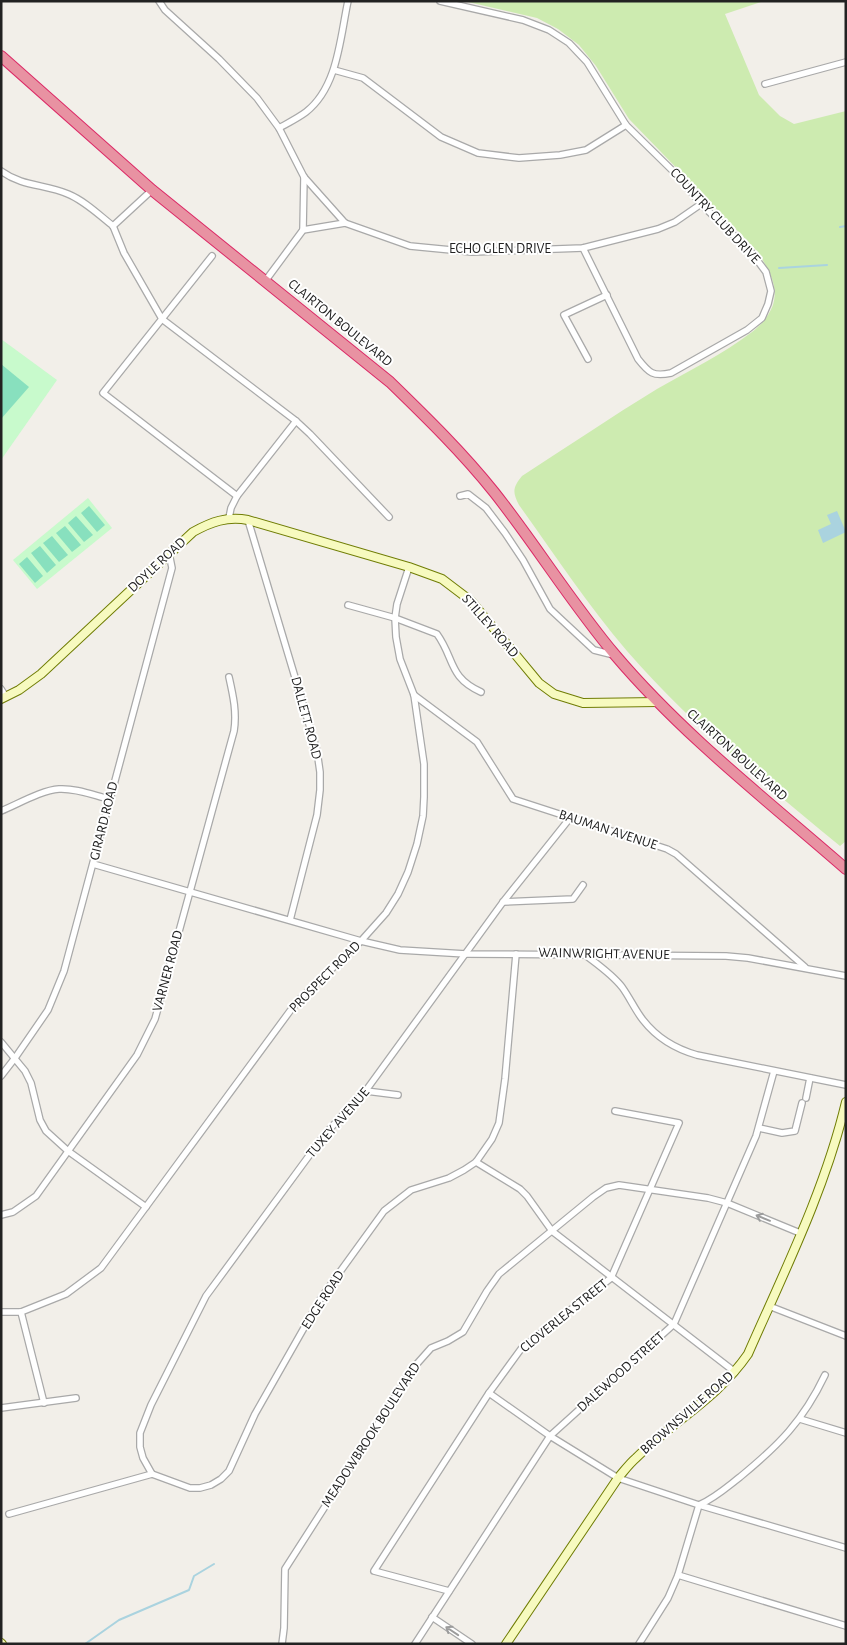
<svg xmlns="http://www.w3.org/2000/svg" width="847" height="1645" viewBox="0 0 847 1645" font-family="'Alegreya Sans',sans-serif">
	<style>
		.grass { fill: #cdebb0 }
		.park { fill: #c8facc }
		.pitch { fill: #88e0be }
		.water { fill: #aad3df }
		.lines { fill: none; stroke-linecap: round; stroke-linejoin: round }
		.stream { stroke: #aad3df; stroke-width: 2 }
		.street-casing { stroke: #a9a9a9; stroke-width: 8 }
		.secondary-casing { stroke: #707d05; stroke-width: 10 }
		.highway-casing { stroke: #dc2a67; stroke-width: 12 }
		.street { stroke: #fff; stroke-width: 5.5 }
		.secondary { stroke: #f7fabf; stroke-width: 8 }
		.highway { stroke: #e892a2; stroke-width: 10 }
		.oneway { stroke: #9c9c9c }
		.labels { text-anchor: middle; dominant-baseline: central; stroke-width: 4; stroke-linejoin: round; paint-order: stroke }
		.street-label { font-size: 14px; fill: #222; stroke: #fff }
	</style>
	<rect width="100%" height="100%" fill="#f2efe9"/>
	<path class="grass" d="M 464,1 L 764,1 L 725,14 L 759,95 L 780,116 L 794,124 L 846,111 L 846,841 L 840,846 C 766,785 690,724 627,651 C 588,605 554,554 519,505 C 512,492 513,487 522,476 C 567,447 611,417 657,389 C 689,371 723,354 752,332 C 761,325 769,316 773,305 C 779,285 768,269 758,252 L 629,119 L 596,66 L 579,45 L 558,29 L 537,18 Z"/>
	<g class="park">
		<polygon points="1,339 57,380 1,460"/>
		<polygon points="88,498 112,528 37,589 13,560"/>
	</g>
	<g class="pitch">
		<polygon points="1,364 29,387 1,419"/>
		<polygon points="89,506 105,525 97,532 81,513"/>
		<polygon points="76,516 93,535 84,542 68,523"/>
		<polygon points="65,526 81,545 72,552 56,533"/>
		<polygon points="52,536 68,555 59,562 43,543"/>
		<polygon points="40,546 56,565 47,573 31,553"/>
		<polygon points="27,557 43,576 35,583 19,564"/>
	</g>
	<polygon class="water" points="837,511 846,532 823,543 818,530 831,524 827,515"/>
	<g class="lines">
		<g class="stream">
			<polyline points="840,227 846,226"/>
			<polyline points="779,268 827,265"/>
			<polyline points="85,1644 119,1620 189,1590 194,1576 214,1564"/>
		</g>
		<defs>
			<g id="street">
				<polyline points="159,1 165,10 219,59 257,98 279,128 304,177 345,223 410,246 472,252 583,248 658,229 675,222 701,204"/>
				<path d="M 440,1 L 523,20 L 549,30 L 569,43 L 587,62 L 626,125 L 679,177 L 701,204 L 751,252 L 766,272 L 771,291 L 768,304 L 762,318 L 747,330 L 671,373 C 653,377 649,373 638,359 L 583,248"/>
				<polyline points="334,70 363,78 441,137 478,153 519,158 560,155 586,150 626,125"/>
				<polyline points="765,84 846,62"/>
				<path d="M 279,128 C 288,123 298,118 306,112 C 338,87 340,38 348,1"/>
				<path d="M 1,171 C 23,187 45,184 68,194 C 85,201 99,215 113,226"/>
				<polyline points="113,226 124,253 162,319 296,421 310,434 389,517"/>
				<polyline points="113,226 152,190"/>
				<polyline points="303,230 304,177"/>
				<polyline points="212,256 103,393 237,496"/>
				<polyline points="266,280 303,230 345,223"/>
				<polyline points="588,359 564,315 607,295"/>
				<polyline points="460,496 468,494 486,508 505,533 523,560 550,609 594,650 614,655"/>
				<polyline points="229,518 231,508 237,496 296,421"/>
				<polyline points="248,520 317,751 320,772 320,790 317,815 290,920"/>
				<path d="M 348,605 L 395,618 L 437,634 C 455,659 448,677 481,692"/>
				<polyline points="1,689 6,697"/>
				<polyline points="414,695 477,742 513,799 667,849 676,854 805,967"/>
				<path d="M 1,811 C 18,804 42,790 59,789 C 76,788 93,795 109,799"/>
				<polyline points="93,864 361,941 400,950 466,954 726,956 748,958 846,976"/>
				<polyline points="503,902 573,899 583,885"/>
				<path d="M 584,954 C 597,964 612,974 622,987 C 630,998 635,1010 643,1020 C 657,1038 676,1049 697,1055 L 846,1085"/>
				<polyline points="1,1042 25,1071 31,1083 40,1120 46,1131 68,1151 146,1207"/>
				<polyline points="1,1076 15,1058 48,1010 64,971 172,568 169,553"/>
				<polyline points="366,1091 398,1095"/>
				<polyline points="806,1098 810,1078"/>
				<polyline points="759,1128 782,1133 795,1131 802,1103"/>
				<polyline points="476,1162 520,1189 527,1196 552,1231 735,1372"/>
				<path d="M 1,1215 L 13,1212 L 36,1196 L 137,1055 L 155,1019 L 234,731 C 237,712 233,695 229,677"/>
				<polyline points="769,1306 846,1336"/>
				<polyline points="1,1312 21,1312 66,1294 101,1268 290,1011 300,999 361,941 386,913 398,894 408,872 417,844 423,816 424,797 424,764 414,695 400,659 396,637 395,618 397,604 409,567"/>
				<polyline points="21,1312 44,1403"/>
				<polyline points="489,1393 550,1436 618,1478 699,1505 846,1548"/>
				<polyline points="1,1408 76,1398"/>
				<polyline points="800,1419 846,1433"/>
				<polyline points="152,1474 143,1458 140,1447 140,1433 151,1405 206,1296 325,1134 367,1089 503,902 570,818"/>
				<polyline points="9,1514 152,1474 190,1488 200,1488 211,1485 221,1479 229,1471 255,1414 321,1298 384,1211 411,1190 449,1178 464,1170 476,1162 492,1139 499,1123 505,1079 516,954"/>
				<polyline points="678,1575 846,1626"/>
				<polyline points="449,1591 374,1571 489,1393 521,1349 611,1278 679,1123 615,1111"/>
				<polyline points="432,1617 472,1644"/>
				<polyline points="282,1644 284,1628 285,1569 415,1366 431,1348 448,1341 463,1332 487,1291 499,1274 593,1197 606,1188 619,1185 708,1198 727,1203 800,1233"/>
				<polyline points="415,1644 550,1436 674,1324 756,1136 774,1071"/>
				<path d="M 639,1644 L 668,1598 L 678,1575 L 699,1505 C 715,1498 727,1487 740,1477 C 779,1445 803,1421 825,1375"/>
			</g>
			<g id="secondary">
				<path d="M 1,699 L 19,690 L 41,674 L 193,532 C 211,522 227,516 248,520 L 409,567 L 442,579 L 471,601 L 539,683 L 554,694 L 583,703 L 658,702"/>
				<polyline points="1,1643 2,1644"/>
				<path d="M 506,1644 L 618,1478 C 624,1471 629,1464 636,1458 C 673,1421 717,1399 748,1354 C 784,1272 825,1190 846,1102"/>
			</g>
			<path id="highway" d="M 1,56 L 152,190 L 390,382 C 426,417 462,452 494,492 C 536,545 572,604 616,656 C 684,736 767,800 846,869"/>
		</defs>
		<use href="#street" class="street-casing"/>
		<use href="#secondary" class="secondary-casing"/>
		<use href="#highway" class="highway-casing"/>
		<use href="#street" class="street"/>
		<use href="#secondary" class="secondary"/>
		<use href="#highway" class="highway"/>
	</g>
	<defs><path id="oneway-shaft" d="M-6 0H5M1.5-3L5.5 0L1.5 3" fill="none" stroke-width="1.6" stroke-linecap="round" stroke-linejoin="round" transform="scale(1.25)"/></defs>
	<g class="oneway">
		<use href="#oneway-shaft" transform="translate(763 1218) rotate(-158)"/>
		<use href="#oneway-shaft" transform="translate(452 1631) rotate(-146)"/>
	</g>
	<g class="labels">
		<g class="street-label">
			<text transform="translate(715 216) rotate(47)">COUNTRY CLUB DRIVE</text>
			<text x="500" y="249">ECHO GLEN DRIVE</text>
			<text transform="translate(340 323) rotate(39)">CLAIRTON BOULEVARD</text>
			<text transform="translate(157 565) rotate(-43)">DOYLE ROAD</text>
			<text transform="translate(490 626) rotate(49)">STILLEY ROAD</text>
			<text transform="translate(306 718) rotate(75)">DALLETT ROAD</text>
			<text transform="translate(737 755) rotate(42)">CLAIRTON BOULEVARD</text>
			<text transform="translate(104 821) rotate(-76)">GIRARD ROAD</text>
			<text transform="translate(608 830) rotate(18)">BAUMAN AVENUE</text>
			<text transform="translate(604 954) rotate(1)">WAINWRIGHT AVENUE</text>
			<text transform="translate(168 971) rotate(-75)">VARNER ROAD</text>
			<text transform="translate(325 977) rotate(-45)">PROSPECT ROAD</text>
			<text transform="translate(338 1123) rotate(-49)">TUXEY AVENUE</text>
			<text transform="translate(323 1300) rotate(-57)">EDGE ROAD</text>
			<text transform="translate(564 1316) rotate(-39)">CLOVERLEA STREET</text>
			<text transform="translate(621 1372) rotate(-42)">DALEWOOD STREET</text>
			<text transform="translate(687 1413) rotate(-41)">BROWNSVILLE ROAD</text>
			<text transform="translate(371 1435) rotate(-57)">MEADOWBROOK BOULEVARD</text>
		</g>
	</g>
	<rect width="847" height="1645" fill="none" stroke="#222222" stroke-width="5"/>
</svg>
